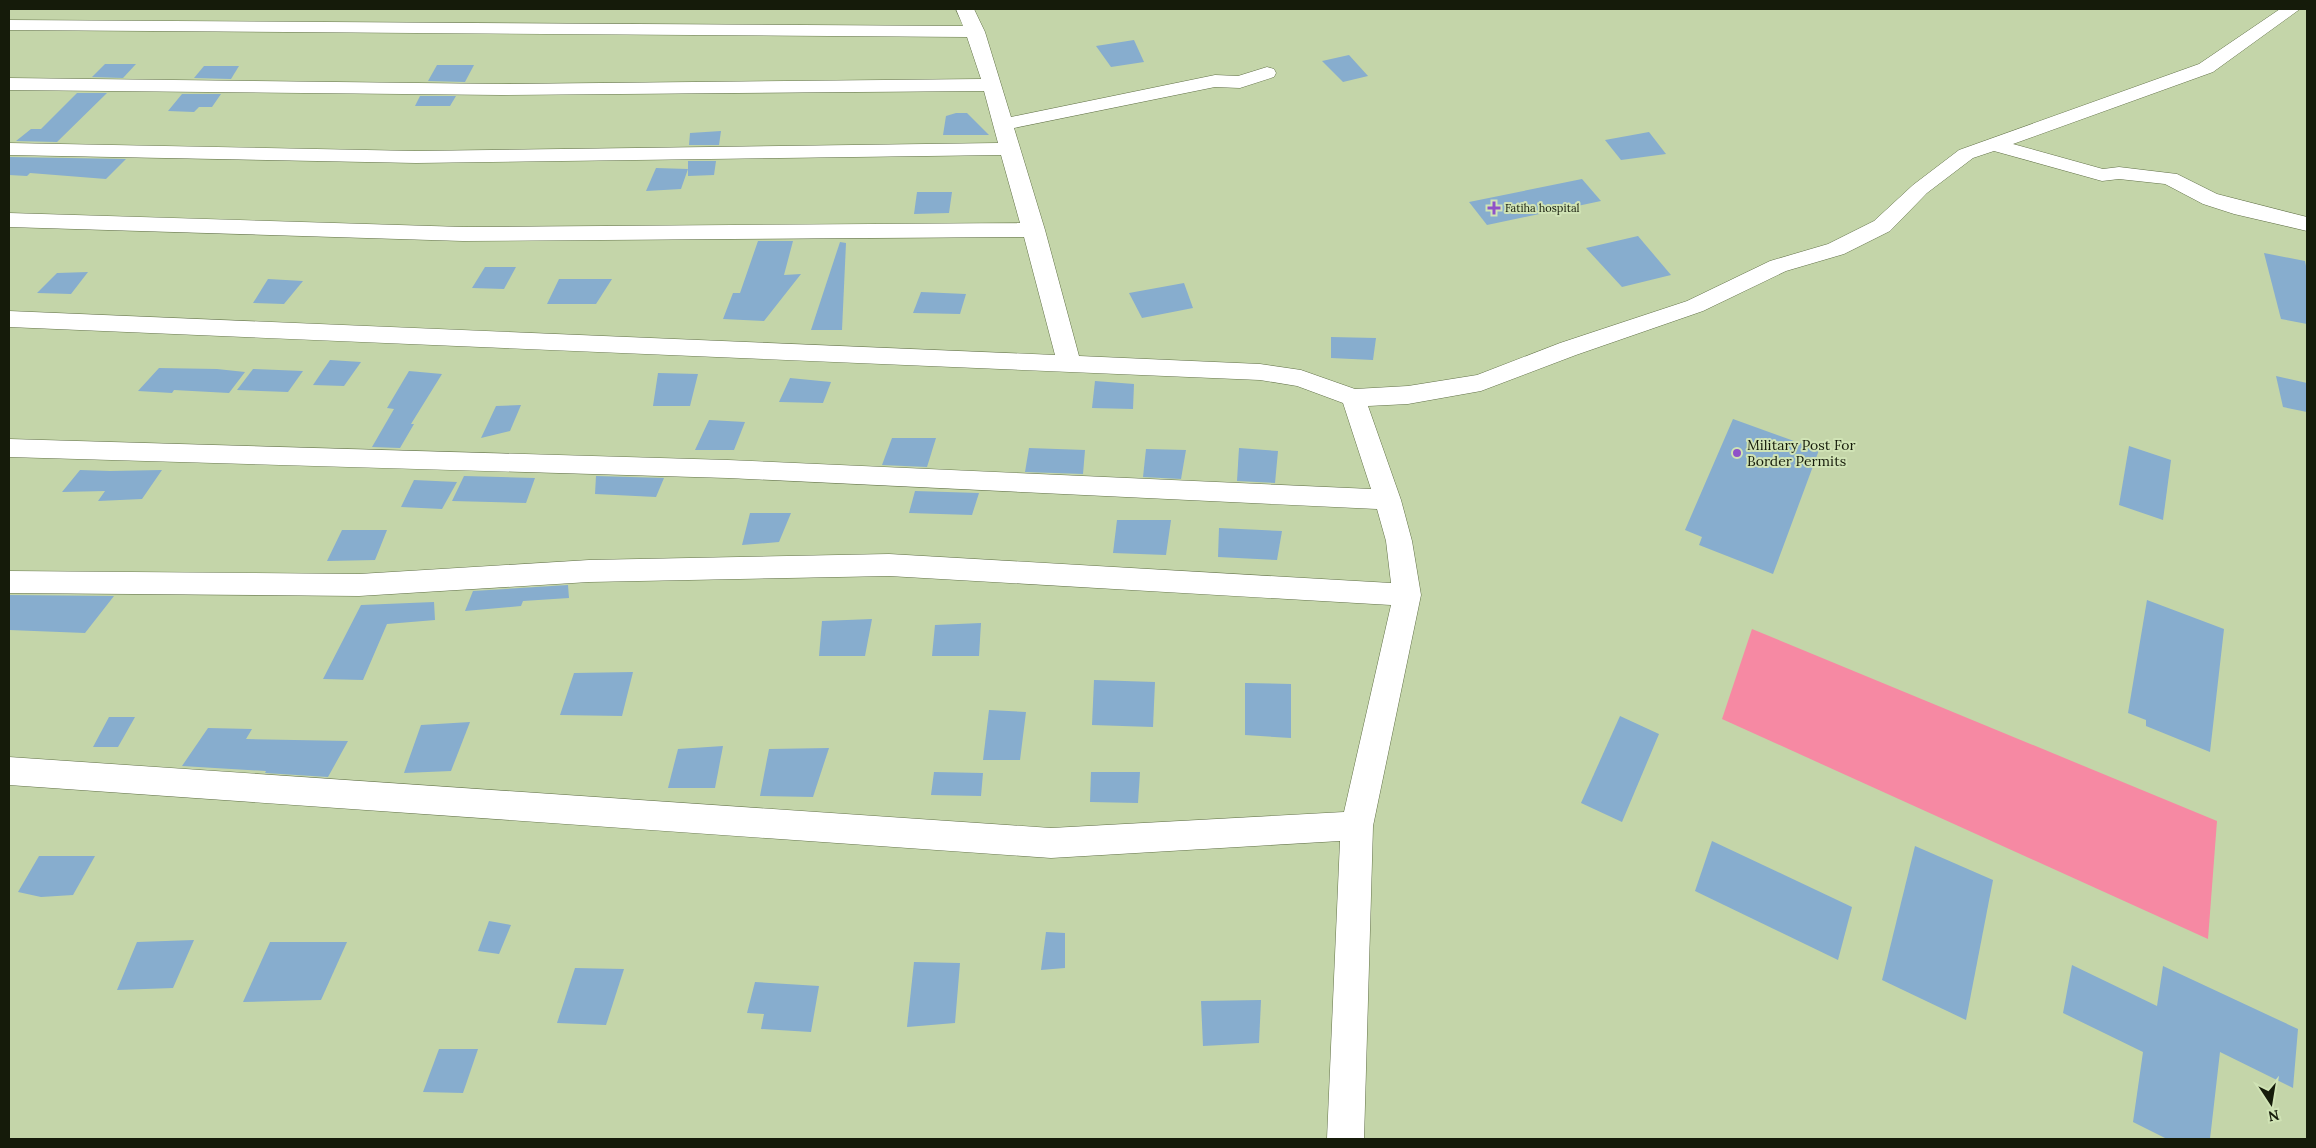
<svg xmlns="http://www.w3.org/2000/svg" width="2316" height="1148" viewBox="0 0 2316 1148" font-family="Lora,serif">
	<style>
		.green { fill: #f689a3 }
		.building { fill: #87adce }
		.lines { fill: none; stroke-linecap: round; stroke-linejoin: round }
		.minor-casing { stroke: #627148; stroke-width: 1 }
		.minor { fill: #fff; fill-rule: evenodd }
		.poi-dot { fill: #8f52c8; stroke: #d0e3b5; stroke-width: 2 }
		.labels { text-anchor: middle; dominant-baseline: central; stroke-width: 4; stroke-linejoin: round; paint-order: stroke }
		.far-poi-label { font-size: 11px; fill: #151b0a; stroke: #d0e3b5; text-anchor: start }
		.poi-label { font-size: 14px; fill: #151b0a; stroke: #d0e3b5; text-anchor: start }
	</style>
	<rect width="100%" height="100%" fill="#c4d5a9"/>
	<polygon class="green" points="1752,629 2217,821 2208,939 1722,719"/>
	<g class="building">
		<polygon points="1134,40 1144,62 1111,67 1096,46"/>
		<polygon points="1349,55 1368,76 1343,82 1322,61"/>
		<polygon points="105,64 136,64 123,78 92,77"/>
		<polygon points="437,65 474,65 465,82 428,81"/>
		<polygon points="204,66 239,66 231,79 194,78"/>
		<polygon points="77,93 107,93 57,142 16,141 31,129 41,129"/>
		<polygon points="182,94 221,94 212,107 199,107 194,112 168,111"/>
		<polygon points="420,96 456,96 450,106 415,106"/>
		<polygon points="956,113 967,113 989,135 943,135 946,116"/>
		<polygon points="721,131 719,145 689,145 690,133"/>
		<polygon points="1649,132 1666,154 1621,160 1605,140"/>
		<polygon points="9,157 126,159 106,179 30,173 27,176 9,175"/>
		<polygon points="688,161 716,161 714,175 688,176"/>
		<polygon points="656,168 688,169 681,189 646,191"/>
		<polygon points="1582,179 1601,201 1487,225 1469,202"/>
		<polygon points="917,192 952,192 949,213 914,214"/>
		<polygon points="1638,236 1671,275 1622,287 1586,248"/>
		<polygon points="758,241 793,241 784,275 801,274 764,321 723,319 733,293 740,293"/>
		<polygon points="840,242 846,243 842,330 811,330"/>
		<polygon points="2264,253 2305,261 2307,271 2307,324 2281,319"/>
		<polygon points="485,267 516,267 504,289 472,288"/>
		<polygon points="88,272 71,294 37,293 57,273"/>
		<polygon points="268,279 303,281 284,304 253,303"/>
		<polygon points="559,279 612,279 596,304 547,304"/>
		<polygon points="1184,283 1193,308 1142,318 1129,293"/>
		<polygon points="921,292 966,294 960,314 913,313"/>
		<polygon points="1331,337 1376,338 1373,360 1331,358"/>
		<polygon points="330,360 361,362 344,386 313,385"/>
		<polygon points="159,368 217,369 245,372 229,393 174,390 172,393 138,391"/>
		<polygon points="253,369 303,371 288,392 237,390"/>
		<polygon points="409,371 442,374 411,424 414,424 400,448 372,447 394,409 387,408"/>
		<polygon points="658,373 698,374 690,406 653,406"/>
		<polygon points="2276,376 2307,383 2307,412 2283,407"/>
		<polygon points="790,378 831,382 823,403 779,402"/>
		<polygon points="1095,381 1134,384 1133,409 1092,408"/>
		<polygon points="521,405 510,431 481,438 496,406"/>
		<polygon points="1733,419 1819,450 1773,574 1699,545 1702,537 1685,530"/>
		<polygon points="709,420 745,422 734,450 695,450"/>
		<polygon points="892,438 936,438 927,467 882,465"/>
		<polygon points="2129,446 2171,460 2163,520 2119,505"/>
		<polygon points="1029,448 1085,450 1083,474 1025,472"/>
		<polygon points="1239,448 1278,451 1275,483 1237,481"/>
		<polygon points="1146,449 1186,450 1181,479 1143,477"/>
		<polygon points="80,470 110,471 162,470 142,499 98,501 105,491 62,492"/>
		<polygon points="464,476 535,478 526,503 452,501"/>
		<polygon points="596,476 664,478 656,497 595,494"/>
		<polygon points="414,480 457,482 442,509 401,507"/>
		<polygon points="915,491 979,493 972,515 909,513"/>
		<polygon points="750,513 791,513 779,542 742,545"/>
		<polygon points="1117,520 1171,520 1166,555 1113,553"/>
		<polygon points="1219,528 1282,531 1277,560 1218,557"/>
		<polygon points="342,530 387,530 375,560 327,561"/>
		<polygon points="568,585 569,598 523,601 521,606 465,611 473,591"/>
		<polygon points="9,595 114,596 85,633 9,630"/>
		<polygon points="2147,600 2224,629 2210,752 2146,726 2146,720 2128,713"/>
		<polygon points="434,602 435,620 387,624 363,680 323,679 361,605"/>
		<polygon points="872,619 865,656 819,656 822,621"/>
		<polygon points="981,623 979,656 932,656 935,625"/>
		<polygon points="633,672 622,716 560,715 574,673"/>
		<polygon points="1094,680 1155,682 1153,727 1092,725"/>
		<polygon points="1245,683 1291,684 1291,738 1245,735"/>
		<polygon points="989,710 1026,712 1020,760 983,760"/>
		<polygon points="1620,716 1659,734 1622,822 1581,803"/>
		<polygon points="109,717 135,717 118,747 93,747"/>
		<polygon points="470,722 451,771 404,773 421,725"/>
		<polygon points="208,728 252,729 246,739 348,741 328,777 265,773 266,771 182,766"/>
		<polygon points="723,746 715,788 668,788 678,749"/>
		<polygon points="829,748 813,797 760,796 769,749"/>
		<polygon points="934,772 983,773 981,796 931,795"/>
		<polygon points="1091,772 1140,772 1138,803 1090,802"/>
		<polygon points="1712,841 1852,907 1838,960 1695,891"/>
		<polygon points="1915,846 1993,880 1966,1020 1882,980"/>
		<polygon points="39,856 95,856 73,895 41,897 18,892"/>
		<polygon points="489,921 511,925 499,954 478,951"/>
		<polygon points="1046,932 1065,933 1065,968 1041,970"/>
		<polygon points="194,940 173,988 117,990 137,942"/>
		<polygon points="270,942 347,942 321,1000 243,1002"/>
		<polygon points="914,962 960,963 955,1023 907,1027"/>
		<polygon points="2072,965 2157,1006 2163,966 2298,1029 2293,1088 2220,1052 2210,1139 2167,1139 2133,1122 2143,1052 2063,1013"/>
		<polygon points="575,968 624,969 606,1025 557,1023"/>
		<polygon points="755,982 819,986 811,1032 761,1029 764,1014 747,1013"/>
		<polygon points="1261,1000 1259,1043 1203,1046 1201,1001"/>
		<polygon points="439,1049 478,1049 463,1093 423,1092"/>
	</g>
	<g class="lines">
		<defs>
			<polygon id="minor" points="956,9 974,9 985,32 1011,117 1215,75 1238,76 1267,67 1274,69 1276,73 1274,77 1240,88 1215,87 1014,128 1045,230 1079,356 1260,364 1301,370 1355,389 1408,386 1477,375 1560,343 1687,301 1770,261 1828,244 1874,221 1913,185 1959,150 2199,64 2280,9 2300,9 2213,72 2013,144 2103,169 2119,167 2177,174 2217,194 2307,217 2307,231 2234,214 2203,204 2165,184 2119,179 2102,181 1994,151 1973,158 1927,193 1890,231 1844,254 1786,271 1703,311 1576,355 1481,391 1408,404 1368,406 1401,500 1412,541 1421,595 1373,826 1364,1139 1327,1139 1340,841 1051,858 9,785 9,757 1051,828 1344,812 1391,605 889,576 589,582 359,596 9,593 9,571 359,574 589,560 889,554 1391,583 1386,541 1377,509 728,478 9,457 9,439 728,460 1371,489 1343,403 1297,386 1260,380 9,327 9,311 1055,355 1024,237 463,241 9,227 9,213 463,227 1020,223 1001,155 416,163 9,155 9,143 416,151 998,143 984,91 501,95 9,90 9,78 501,84 981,79 967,37 9,30 9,20 963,26"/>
		</defs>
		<use href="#minor" class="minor-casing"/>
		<use href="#minor" class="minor"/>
	</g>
	<g class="poi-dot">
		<path d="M1491.5 200.5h5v5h5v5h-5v5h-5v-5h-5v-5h5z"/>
		<circle cx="1737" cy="453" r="5"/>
	</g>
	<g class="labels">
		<g class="far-poi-label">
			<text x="1505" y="208">Fatiha hospital</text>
		</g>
		<g class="poi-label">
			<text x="1747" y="445">Military Post For<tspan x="1747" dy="16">Border Permits</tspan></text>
		</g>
	</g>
	<rect width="2316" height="1148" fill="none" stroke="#151b0a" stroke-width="20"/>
	<g transform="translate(2271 1103) rotate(168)" stroke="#d0e3b5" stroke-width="4" paint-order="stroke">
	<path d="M0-4L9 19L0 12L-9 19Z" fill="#151b0a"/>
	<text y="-8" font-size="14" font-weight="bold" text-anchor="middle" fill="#151b0a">N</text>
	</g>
</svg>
